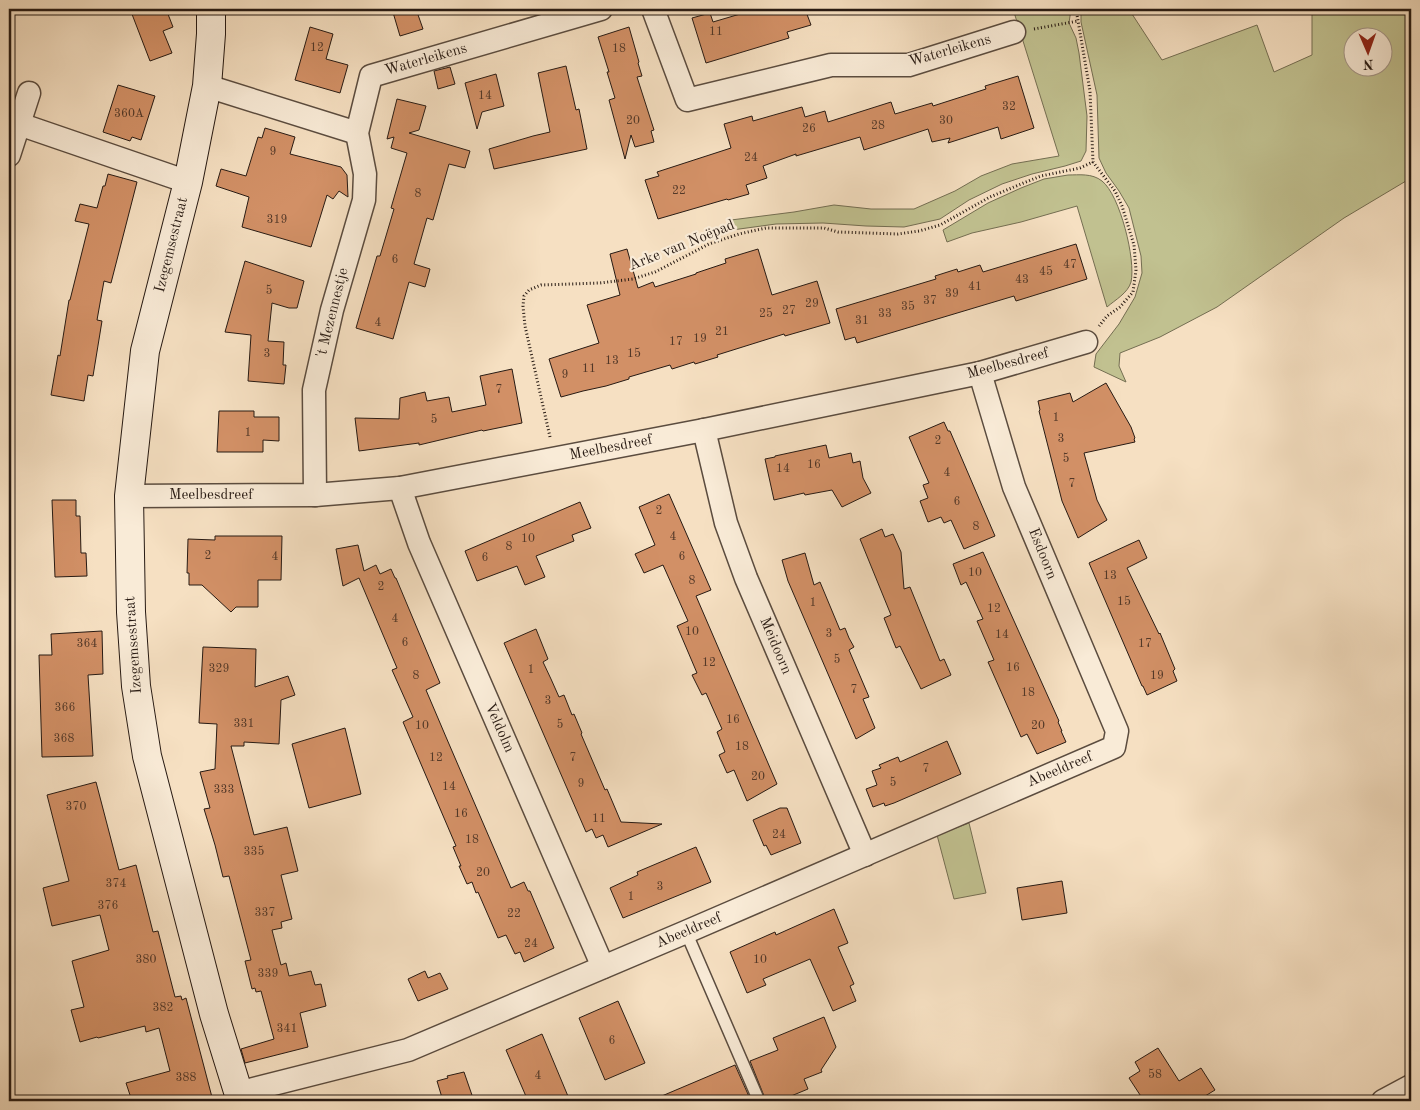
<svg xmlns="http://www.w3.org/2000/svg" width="1420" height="1110" viewBox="0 0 1420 1110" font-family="'Old Standard TT',serif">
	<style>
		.green { fill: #c1c190; stroke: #746e52; fill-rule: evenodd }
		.building { fill: #d29066; stroke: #271a13 }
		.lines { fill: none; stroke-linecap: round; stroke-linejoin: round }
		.lane-casing { stroke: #5b4c3f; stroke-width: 14 }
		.street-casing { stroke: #5b4c3f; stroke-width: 25 }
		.secondary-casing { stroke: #271a13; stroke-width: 30 }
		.path { stroke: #271a13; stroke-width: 3; stroke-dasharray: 1 2.5; stroke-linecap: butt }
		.lane { stroke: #f9ebd7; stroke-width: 11 }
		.street { stroke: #f9ebd7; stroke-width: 22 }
		.secondary { stroke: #f9ebd7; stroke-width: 28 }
		.labels { text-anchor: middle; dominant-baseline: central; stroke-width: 4.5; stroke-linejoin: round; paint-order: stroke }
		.number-label { font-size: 12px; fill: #523828 }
		.street-label { font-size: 15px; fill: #271a13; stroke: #f9ebd7 }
	</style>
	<rect width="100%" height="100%" fill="#f6e0c2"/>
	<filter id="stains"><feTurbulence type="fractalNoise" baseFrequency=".004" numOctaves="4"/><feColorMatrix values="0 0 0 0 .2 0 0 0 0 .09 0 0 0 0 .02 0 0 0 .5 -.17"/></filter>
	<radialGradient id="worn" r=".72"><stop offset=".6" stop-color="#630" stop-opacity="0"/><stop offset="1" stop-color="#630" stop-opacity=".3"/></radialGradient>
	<g class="green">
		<polygon points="1013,9 1071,9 1069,23 1076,38 1079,53 1087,116 1086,151 1081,161 1065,166 1032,174 1002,184 969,200 940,219 904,227 866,226 823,223 776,224 732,230 731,220 794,212 834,205 871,209 914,209 955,191 981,176 1012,164 1059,156"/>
		<path d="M 1081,9 L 1133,9 L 1130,10 L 1132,14 L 1162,60 L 1257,25 L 1274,72 L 1312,55 L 1312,9 L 1411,9 L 1411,178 L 1344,218 L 1217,307 L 1160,337 L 1120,353 L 1119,366 L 1126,382 L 1094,367 L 1096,354 L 1119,324 L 1135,297 L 1142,273 L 1141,256 L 1129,208 L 1119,191 L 1106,173 L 1099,158 L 1097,95 L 1081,22 ZM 1352,38 L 1382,38 L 1382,68 L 1352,68 Z"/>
		<path d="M 1068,175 C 1079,175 1092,173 1102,181 C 1120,195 1136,260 1131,282 C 1128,293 1115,300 1107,307 L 1077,206 L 1021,222 L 972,233 L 947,242 L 943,230 L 988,203 L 1021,188 L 1044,179 Z"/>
		<polygon points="969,823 986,893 954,899 937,835"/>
	</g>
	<g class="building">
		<polygon points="130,9 166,9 173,27 163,31 172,53 150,61"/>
		<polygon points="392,9 416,9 423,29 400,36"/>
		<polygon points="757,9 805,9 811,25 787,32 789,38 706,63 692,18 710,13 713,22"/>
		<polygon points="310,27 333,34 326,59 348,65 340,93 295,80"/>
		<polygon points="629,27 639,62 638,63 642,76 637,77 654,130 651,131 654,142 635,147 631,135 625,159 609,100 615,98 607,72 609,72 598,37"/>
		<polygon points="566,66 576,110 579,109 587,149 494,169 489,149 533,136 550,132 538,73"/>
		<polygon points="450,67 455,84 438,89 434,71"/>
		<polygon points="496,74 504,106 482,112 477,129 465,83"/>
		<polygon points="1018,76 1034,128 1001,139 998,127 948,143 950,138 932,142 928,129 864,150 860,137 796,156 796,154 763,166 767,178 746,185 749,194 728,200 727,199 658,219 645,180 659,176 657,172 731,148 724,124 752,116 753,121 802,107 805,117 825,111 828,122 891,102 895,114 932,103 933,106 986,89 985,86"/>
		<polygon points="118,85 155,96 141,140 132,137 130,141 103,132"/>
		<polygon points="397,99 426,106 419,130 409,133 470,151 465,168 449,164 433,220 427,218 414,264 430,269 425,287 409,282 393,339 356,328 377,256 380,256 394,209 391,208 407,153 391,148 394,137 387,139"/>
		<polygon points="265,128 295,137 290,154 341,167 347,175 348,197 339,191 333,199 327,195 311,247 242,227 249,197 216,186 221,169 246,176 258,137 262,138"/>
		<polygon points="108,174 137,182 111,283 104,281 97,320 102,321 93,376 88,375 84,401 51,395 58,355 60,356 69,300 70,300 89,224 75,221 80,204 97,208 103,186 105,186"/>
		<polygon points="1076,244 1087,279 1016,301 1014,296 857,343 855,337 845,340 836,309 936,279 935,276 957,269 958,272 980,265 983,272"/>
		<polygon points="627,249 638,288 653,282 655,287 696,274 696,273 726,263 725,259 758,249 772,295 817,281 830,323 785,336 784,334 717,355 718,357 695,364 694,362 672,369 670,365 629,377 629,379 606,386 583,391 561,397 549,359 599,343 587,305 620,295 610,254"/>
		<polygon points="245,261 304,281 297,308 289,308 272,303 268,341 284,342 283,365 286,365 284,384 248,381 251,335 225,332"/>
		<polygon points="512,369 522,423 483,431 482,430 419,445 419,443 359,451 355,418 399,419 400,398 425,392 427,401 449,397 452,412 486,405 480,376"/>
		<polygon points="1106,383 1131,427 1135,438 1134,439 1135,442 1084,453 1097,500 1107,520 1078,538 1062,501 1039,411 1040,410 1038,401 1070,393 1073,402"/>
		<polygon points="219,411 254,411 254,417 279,417 279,441 263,440 263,452 217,452"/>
		<polygon points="944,422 948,431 950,431 995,536 964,549 951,520 944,523 941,517 928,522 920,501 928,498 923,485 929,483 909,437"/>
		<polygon points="826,445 829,458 851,453 853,463 860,461 863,478 871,493 842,507 832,490 805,495 804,493 774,500 765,459 775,457 775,456"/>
		<polygon points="669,494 711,590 696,596 777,784 747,801 734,770 727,773 719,755 725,752 717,732 722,729 706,693 702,695 692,675 697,673 677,626 688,621 663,565 644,573 635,554 655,545 639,507"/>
		<polygon points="52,500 76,500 76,516 80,516 81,553 86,553 87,576 55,577"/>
		<polygon points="580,502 591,528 572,535 574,541 536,556 545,577 525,585 517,566 477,581 465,551"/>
		<polygon points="882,529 885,537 893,534 901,552 904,589 910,587 940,661 944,659 951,675 921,689 900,646 896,648 884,618 891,615 860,539"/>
		<polygon points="215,536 282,536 281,580 258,580 258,607 236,607 231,612 202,585 189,585 189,573 187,573 188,539 215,540"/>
		<polygon points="1139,540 1147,558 1127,568 1159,634 1160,633 1175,669 1173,671 1177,681 1147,695 1143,686 1142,686 1089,563"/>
		<polygon points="358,545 364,571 376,565 380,574 391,569 395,578 396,578 440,683 426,690 446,737 511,888 524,882 528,891 530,891 554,948 524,962 520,952 515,954 506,935 498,938 478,892 476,893 472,882 467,884 459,866 461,866 453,847 456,846 403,722 413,717 392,670 397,668 359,578 343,586 336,549"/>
		<polygon points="983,552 1059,721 1058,722 1062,731 1061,731 1066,742 1037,754 1027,734 1021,737 988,662 994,660 977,621 983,619 966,582 961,585 953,564"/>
		<polygon points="805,553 814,585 820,582 840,630 845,628 849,638 854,647 849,650 869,697 863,699 875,728 856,739 788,581 782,560"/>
		<polygon points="536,629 548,659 543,662 551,679 559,697 564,695 572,715 574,714 582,733 581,734 605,790 607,789 621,822 662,824 608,847 603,835 596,838 592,829 586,832 504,643"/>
		<polygon points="102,631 103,674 88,675 93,756 42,757 39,655 52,655 51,634"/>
		<polygon points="203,647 256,649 255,687 288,676 295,695 281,700 279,744 244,742 244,746 231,746 254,835 287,827 298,871 281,875 292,919 281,922 282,928 272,930 281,965 286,963 289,976 311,971 315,985 321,984 326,1006 300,1013 308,1047 245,1063 241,1049 274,1039 261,991 256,992 255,988 252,989 245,961 251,960 229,876 223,877 215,845 204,809 210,808 200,772 215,769 217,724 199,723"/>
		<polygon points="345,728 361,794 309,808 292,744"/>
		<polygon points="947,741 961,774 894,803 885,806 884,803 873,807 866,789 877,785 872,771 881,768 879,765 898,757 900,762"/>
		<polygon points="96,782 119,870 136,865 153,932 158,931 175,997 181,996 182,1000 186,998 213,1101 132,1101 126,1083 170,1071 159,1028 146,1032 145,1026 98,1038 97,1037 80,1042 71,1010 84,1007 72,961 109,950 100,915 52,926 43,888 69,881 47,795"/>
		<polygon points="780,808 787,808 801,843 771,855 766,845 764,846 753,820"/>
		<polygon points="696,847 711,882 623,918 610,888 638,875 637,872"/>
		<polygon points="1062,881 1067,913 1022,920 1017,888"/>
		<polygon points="834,909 848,943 838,947 854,984 850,986 856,1001 833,1011 810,959 763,979 766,985 747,993 730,952 775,932 776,935"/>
		<polygon points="425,971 428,978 440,973 448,989 418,1001 408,979"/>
		<polygon points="618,1001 645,1063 605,1080 579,1018"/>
		<polygon points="824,1017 836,1047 821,1070 822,1072 804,1079 808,1089 779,1101 766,1101 750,1061 778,1050 773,1038"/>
		<polygon points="542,1034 570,1101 528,1101 506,1050"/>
		<polygon points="1158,1048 1179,1081 1201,1068 1215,1090 1197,1101 1144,1101 1129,1078 1140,1071 1135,1062"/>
		<polygon points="735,1065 751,1101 650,1101"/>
		<polygon points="464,1072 474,1101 443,1101 437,1081 448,1078 447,1076"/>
	</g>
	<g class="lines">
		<defs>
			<polyline id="lane" points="686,932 759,1101"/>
			<g id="street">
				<polyline points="653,9 687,100 831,65 909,65 1014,32"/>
				<polyline points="207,86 357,133"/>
				<polyline points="19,124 188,182"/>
				<polyline points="9,155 29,93"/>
				<polyline points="704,430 726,523 746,578 865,855"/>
				<polyline points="400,488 419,543 603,967"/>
				<polyline points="315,495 314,390 332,310 364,200 365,174 357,133 371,76 601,9"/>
				<polyline points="129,496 315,495 400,488 704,430 980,373 1086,342"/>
				<polyline points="238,1093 408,1050 686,932 1114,747 1117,731 1014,487 980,373"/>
				<polyline points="1383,1101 1411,1086"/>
			</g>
			<polyline id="secondary" points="211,9 211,34 207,86 188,182 145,351 129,496 131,612 136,686 147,756 214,1014 241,1101"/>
		</defs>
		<use href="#lane" class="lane-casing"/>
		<use href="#street" class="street-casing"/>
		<use href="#secondary" class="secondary-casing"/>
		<g class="path">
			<polyline points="1076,9 1090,91 1093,162 1115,191 1122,206 1134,245 1136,270 1133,292 1120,307 1107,316 1099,326"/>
			<polyline points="1034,29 1078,21"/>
			<polyline points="550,437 525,326 523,306 524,296 529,290 541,285 600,283 633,279 655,272 709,244 739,234 766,228 824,228 838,232 898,234 919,231 940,225 990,197 1021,184 1041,176 1080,168 1093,162"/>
		</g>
		<use href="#lane" class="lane"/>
		<use href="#street" class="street"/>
		<use href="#secondary" class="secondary"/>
	</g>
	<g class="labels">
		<g class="number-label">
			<text x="716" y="32">11</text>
			<text x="317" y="48">12</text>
			<text x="619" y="49">18</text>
			<text x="485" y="96">14</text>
			<text x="1009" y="107">32</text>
			<text x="129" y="114">360A</text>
			<text x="633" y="121">20</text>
			<text x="946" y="121">30</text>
			<text x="878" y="126">28</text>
			<text x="809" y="129">26</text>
			<text x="273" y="152">9</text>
			<text x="751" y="158">24</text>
			<text x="679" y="191">22</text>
			<text x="418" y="194">8</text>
			<text x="277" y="220">319</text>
			<text x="395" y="260">6</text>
			<text x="1070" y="265">47</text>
			<text x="1046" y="272">45</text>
			<text x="1022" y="280">43</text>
			<text x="975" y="287">41</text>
			<text x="269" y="291">5</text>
			<text x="952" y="294">39</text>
			<text x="930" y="301">37</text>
			<text x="812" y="304">29</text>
			<text x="908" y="307">35</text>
			<text x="789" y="311">27</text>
			<text x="766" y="314">25</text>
			<text x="885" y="314">33</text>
			<text x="862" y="321">31</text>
			<text x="378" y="323">4</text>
			<text x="722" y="332">21</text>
			<text x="700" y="339">19</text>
			<text x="676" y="342">17</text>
			<text x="267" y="354">3</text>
			<text x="634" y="354">15</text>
			<text x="612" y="361">13</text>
			<text x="589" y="369">11</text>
			<text x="565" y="375">9</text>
			<text x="499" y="390">7</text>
			<text x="1056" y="418">1</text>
			<text x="434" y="420">5</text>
			<text x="248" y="433">1</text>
			<text x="1061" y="439">3</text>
			<text x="938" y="441">2</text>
			<text x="1066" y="459">5</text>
			<text x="814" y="465">16</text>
			<text x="783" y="469">14</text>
			<text x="947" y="473">4</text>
			<text x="1072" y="484">7</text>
			<text x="957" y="502">6</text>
			<text x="659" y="511">2</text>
			<text x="976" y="527">8</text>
			<text x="673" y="537">4</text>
			<text x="528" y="539">10</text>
			<text x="509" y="547">8</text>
			<text x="208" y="556">2</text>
			<text x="275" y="557">4</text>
			<text x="682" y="557">6</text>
			<text x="485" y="558">6</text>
			<text x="975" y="573">10</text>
			<text x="1110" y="576">13</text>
			<text x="692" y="581">8</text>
			<text x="381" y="587">2</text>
			<text x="1124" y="602">15</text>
			<text x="813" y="603">1</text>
			<text x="994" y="609">12</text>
			<text x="395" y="619">4</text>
			<text x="692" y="632">10</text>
			<text x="829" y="634">3</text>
			<text x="1002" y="635">14</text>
			<text x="405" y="643">6</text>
			<text x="87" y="644">364</text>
			<text x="1145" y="644">17</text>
			<text x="837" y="660">5</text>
			<text x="709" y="663">12</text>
			<text x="1013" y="668">16</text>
			<text x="219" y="669">329</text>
			<text x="531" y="670">1</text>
			<text x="416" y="676">8</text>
			<text x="1157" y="676">19</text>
			<text x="854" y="690">7</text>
			<text x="1028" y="693">18</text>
			<text x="548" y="701">3</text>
			<text x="65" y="708">366</text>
			<text x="733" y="720">16</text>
			<text x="244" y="724">331</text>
			<text x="560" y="725">5</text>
			<text x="422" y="726">10</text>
			<text x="1038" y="726">20</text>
			<text x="64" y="739">368</text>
			<text x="742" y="747">18</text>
			<text x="436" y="758">12</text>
			<text x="573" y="758">7</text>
			<text x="926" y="769">7</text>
			<text x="758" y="777">20</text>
			<text x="893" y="783">5</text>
			<text x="581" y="784">9</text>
			<text x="449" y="787">14</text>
			<text x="224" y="790">333</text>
			<text x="76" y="807">370</text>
			<text x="461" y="814">16</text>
			<text x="599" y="819">11</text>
			<text x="779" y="835">24</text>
			<text x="472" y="840">18</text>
			<text x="254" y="852">335</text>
			<text x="483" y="873">20</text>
			<text x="116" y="884">374</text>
			<text x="660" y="887">3</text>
			<text x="631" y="897">1</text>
			<text x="108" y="906">376</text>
			<text x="265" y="913">337</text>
			<text x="514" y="914">22</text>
			<text x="531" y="944">24</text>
			<text x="146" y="960">380</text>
			<text x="760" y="960">10</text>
			<text x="268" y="974">339</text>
			<text x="163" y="1008">382</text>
			<text x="287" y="1029">341</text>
			<text x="612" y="1041">6</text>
			<text x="1155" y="1075">58</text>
			<text x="538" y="1076">4</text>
			<text x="186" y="1078">388</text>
		</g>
		<g class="street-label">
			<text transform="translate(950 51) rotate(-16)">Waterleikens</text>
			<text transform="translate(426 60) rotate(-16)">Waterleikens</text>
			<text transform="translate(172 245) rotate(-76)">Izegemsestraat</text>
			<text transform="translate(682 246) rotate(-22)">Arke van Noëpad</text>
			<text transform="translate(333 313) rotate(-76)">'t Mezennestje</text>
			<text transform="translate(1008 364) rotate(-15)">Meelbesdreef</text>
			<text transform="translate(611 448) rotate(-11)">Meelbesdreef</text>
			<text x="211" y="495">Meelbesdreef</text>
			<text transform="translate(1042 554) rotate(68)">Esdoorn</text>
			<text transform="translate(134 645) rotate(-94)">Izegemsestraat</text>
			<text transform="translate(775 646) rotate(67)">Meidoorn</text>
			<text transform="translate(499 728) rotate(66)">Veldolm</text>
			<text transform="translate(1060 770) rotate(-23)">Abeeldreef</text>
			<text transform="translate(689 931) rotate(-23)">Abeeldreef</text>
		</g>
	</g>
	<rect width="1420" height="1110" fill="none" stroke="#f6e0c2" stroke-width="30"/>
	<rect x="10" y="10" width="1400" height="1090" fill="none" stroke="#271a13" stroke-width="2.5"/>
	<rect x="15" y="15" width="1390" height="1080" fill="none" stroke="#271a13"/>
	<g transform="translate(1368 52) rotate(178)"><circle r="24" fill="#f9ebd7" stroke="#a59789"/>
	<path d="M0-4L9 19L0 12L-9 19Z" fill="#8f2418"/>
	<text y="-8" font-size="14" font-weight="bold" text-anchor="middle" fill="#271a13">N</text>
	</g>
	<rect width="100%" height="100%" filter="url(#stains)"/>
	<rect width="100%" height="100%" fill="url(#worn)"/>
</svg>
